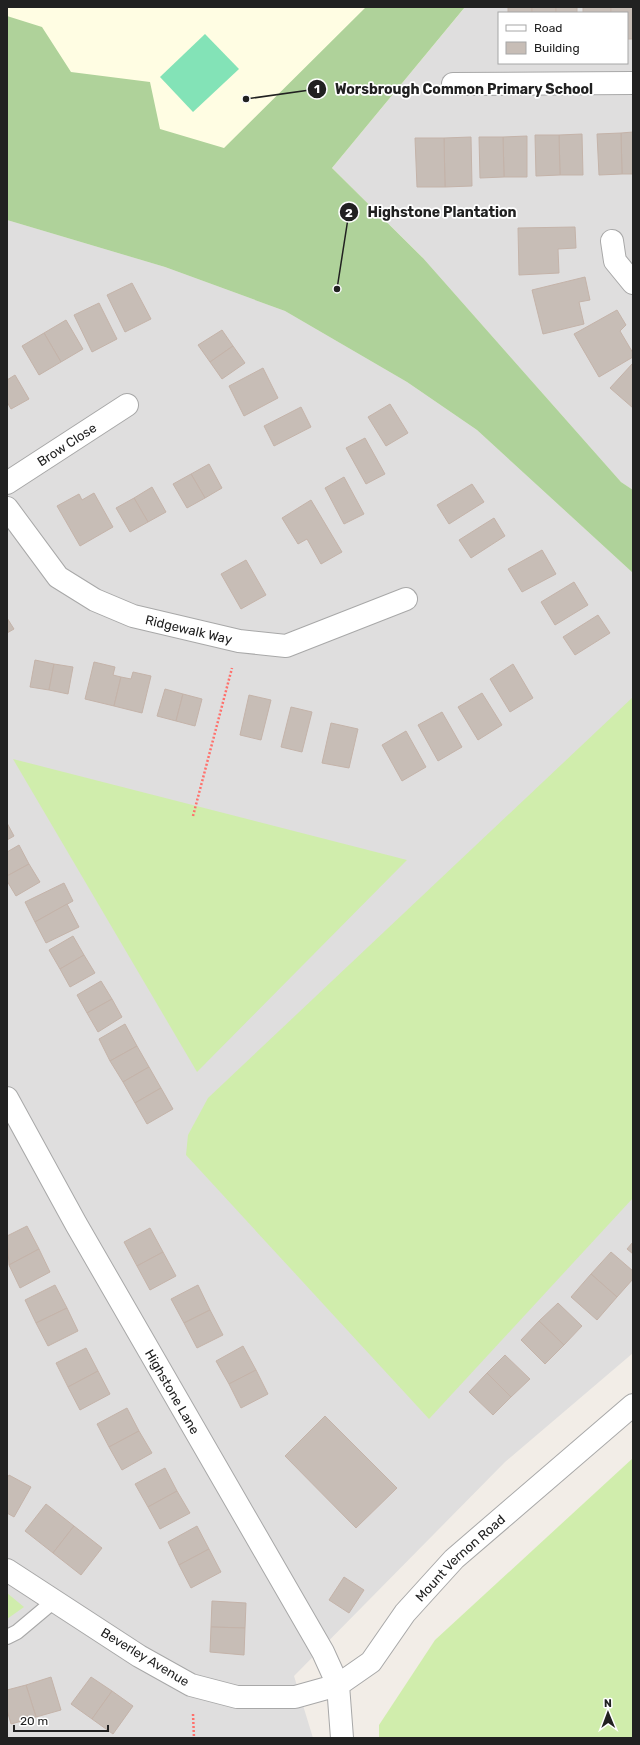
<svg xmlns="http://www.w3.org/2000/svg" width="640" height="1745" viewBox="0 0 640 1745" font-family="Rubik,sans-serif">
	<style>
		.residential { fill: #dfdede; fill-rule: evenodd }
		.education { fill: #fffde3 }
		.grass { fill: #d0edac }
		.forest { fill: #afd29a }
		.pitch { fill: #83e3b7 }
		.building { fill: #c7bdb6; stroke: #c4b3a9 }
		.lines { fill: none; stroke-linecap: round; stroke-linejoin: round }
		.service-casing { stroke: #a8a8a8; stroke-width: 16 }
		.minor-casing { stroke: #a8a8a8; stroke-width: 24 }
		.tertiary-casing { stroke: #a8a8a8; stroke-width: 24 }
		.path { stroke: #ff706b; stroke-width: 2.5; stroke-dasharray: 2 2; stroke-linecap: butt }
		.service { stroke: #fff; stroke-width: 14 }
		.minor { stroke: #fff; stroke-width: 22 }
		.tertiary { stroke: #fff; stroke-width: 22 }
		.labels { text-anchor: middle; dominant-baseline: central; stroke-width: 3.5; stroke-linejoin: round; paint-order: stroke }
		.street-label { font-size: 13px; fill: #212121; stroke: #fff }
		.leader { fill: none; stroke: #212121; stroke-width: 1.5 }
		.callout-dot { fill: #212121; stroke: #fff; stroke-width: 1.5 }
		.mark-label { font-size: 12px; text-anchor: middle; font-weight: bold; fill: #fff }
		.callout-label { font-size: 14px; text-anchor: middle; font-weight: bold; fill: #212121; stroke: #fff; stroke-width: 3.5; stroke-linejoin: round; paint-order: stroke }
	</style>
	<rect width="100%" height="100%" fill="#f2ede7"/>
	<g class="residential">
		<path d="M 465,7 L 633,7 L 633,490 L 621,482 L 423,258 L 331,168 ZM 499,13 L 627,13 L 627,63 L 499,63 Z"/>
		<polygon points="7,220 165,267 285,311 407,382 477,430 633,573 633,1353 505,1462 294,1676 313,1738 7,1738"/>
	</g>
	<polygon class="education" points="7,7 465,7 332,168 423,258 201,164 7,34"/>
	<g class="grass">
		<polygon points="633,697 633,1198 429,1419 186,1155 188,1135 208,1098"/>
		<polygon points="13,759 407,860 197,1072"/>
		<polygon points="633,1458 633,1738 379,1738 379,1725 435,1640"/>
		<polygon points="7,1593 24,1607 7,1619"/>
	</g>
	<polygon class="forest" points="366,7 465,7 332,168 423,258 621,482 633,490 633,573 477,430 407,382 285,311 165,267 7,220 7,16 42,27 71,72 150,82 160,129 224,148"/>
	<polygon class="pitch" points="205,34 239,69 193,112 160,77"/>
	<g class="building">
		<rect x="508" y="7" width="24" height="6"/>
		<rect x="532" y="7" width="24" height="6"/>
		<rect x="556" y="7" width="21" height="6"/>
		<rect x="583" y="7" width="28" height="6"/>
		<polygon points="611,7 633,7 633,39 627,39 627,13 611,13"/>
		<polygon points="633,132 633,174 622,174 621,133"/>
		<polygon points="621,133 622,174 599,175 597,134"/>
		<polygon points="582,134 583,175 560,175 559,135"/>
		<polygon points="535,135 559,135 560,175 536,176"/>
		<polygon points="527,136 527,177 504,177 503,137"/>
		<polygon points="471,137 472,186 445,187 444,138"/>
		<polygon points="479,137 503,137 504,177 480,178"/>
		<polygon points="415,138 444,138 445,187 417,187"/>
		<polygon points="575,227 576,248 558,249 559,273 519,275 518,228"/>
		<polygon points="585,277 590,300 579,302 584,324 543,334 532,290"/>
		<polygon points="132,283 151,319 125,332 107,295"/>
		<polygon points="99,303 117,339 92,352 74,315"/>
		<polygon points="617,310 626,325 620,331 633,353 633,357 599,377 574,334"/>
		<polygon points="66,320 83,349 61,362 44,333"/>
		<polygon points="222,330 233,346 210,362 198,345"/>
		<polygon points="44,333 61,362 39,375 22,346"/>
		<polygon points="233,346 245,363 222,379 210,362"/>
		<polygon points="633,363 633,408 610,388"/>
		<polygon points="263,368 278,398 244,416 229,386"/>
		<polygon points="15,375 29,399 11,409 7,402 7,380"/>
		<polygon points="390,404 408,433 386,446 368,417"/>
		<polygon points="301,407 311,427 274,446 264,426"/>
		<polygon points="365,438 385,474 366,484 346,448"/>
		<polygon points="209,464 222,488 205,498 191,474"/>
		<polygon points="191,474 205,498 187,508 173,484"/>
		<polygon points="344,477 364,514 344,524 325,488"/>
		<polygon points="472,484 484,502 449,524 437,505"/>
		<polygon points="152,487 166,512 148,522 134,498"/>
		<polygon points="94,493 113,527 80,546 57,506 79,494 82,500"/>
		<polygon points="134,498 148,522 130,532 116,508"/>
		<polygon points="311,500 342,552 321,564 307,539 298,544 282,518"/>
		<polygon points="494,518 505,536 471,558 459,540"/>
		<polygon points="542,550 556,574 522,592 508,569"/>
		<polygon points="246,560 266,595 241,609 221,574"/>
		<polygon points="574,582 588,605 555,625 541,602"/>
		<polygon points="598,615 610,633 575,655 563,637"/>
		<polygon points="7,618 14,629 7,633"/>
		<polygon points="35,660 54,664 49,690 30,687"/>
		<polygon points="94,662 115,667 113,675 121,677 114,706 85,699"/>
		<polygon points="54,664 73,667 68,694 49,690"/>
		<polygon points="513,664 533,698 510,712 490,679"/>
		<polygon points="133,672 151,676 142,713 114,706 121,677 131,679"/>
		<polygon points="165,689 183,694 176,721 157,716"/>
		<polygon points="482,693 502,725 478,740 458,707"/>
		<polygon points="183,694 202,699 195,726 176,721"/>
		<polygon points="249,695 271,700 261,740 240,735"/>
		<polygon points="291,707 312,712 302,752 281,747"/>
		<polygon points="442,712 462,747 438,761 418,725"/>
		<polygon points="331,723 358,729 349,768 322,763"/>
		<polygon points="406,731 426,767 402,781 382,745"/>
		<polygon points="7,823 14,836 7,840"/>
		<polygon points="19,845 29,864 7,876 7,852"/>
		<polygon points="29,864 40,882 16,896 7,881 7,876"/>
		<polygon points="64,883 73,901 35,922 25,902"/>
		<polygon points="67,904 79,927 46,943 35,922"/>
		<polygon points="73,936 84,955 60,969 49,950"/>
		<polygon points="84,955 95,973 70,987 60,969"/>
		<polygon points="101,981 112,999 87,1013 77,995"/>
		<polygon points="112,999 122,1017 98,1032 87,1013"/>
		<polygon points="125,1024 137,1046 110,1061 99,1039"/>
		<polygon points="137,1046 149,1067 123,1082 110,1061"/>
		<polygon points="149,1067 161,1088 135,1103 123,1082"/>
		<polygon points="161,1088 173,1109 147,1124 135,1103"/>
		<polygon points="27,1226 39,1249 9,1265 7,1236"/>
		<polygon points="150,1228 163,1252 137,1266 124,1242"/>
		<polygon points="633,1242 633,1254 627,1249"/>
		<polygon points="39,1249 50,1272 20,1288 9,1265"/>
		<polygon points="163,1252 176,1276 150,1290 137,1266"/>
		<polygon points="611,1252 633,1271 633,1279 617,1297 591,1274"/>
		<polygon points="591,1274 617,1297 597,1320 571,1297"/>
		<polygon points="55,1285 67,1308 36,1323 25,1300"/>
		<polygon points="198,1285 210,1310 184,1323 171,1299"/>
		<polygon points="558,1303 582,1326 564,1345 539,1321"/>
		<polygon points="67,1308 78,1331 48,1346 36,1323"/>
		<polygon points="210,1310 223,1335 197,1348 184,1323"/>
		<polygon points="539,1321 564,1345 545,1364 521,1340"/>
		<polygon points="243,1346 256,1370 229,1384 216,1361"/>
		<polygon points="86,1348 98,1371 68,1387 56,1363"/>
		<polygon points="505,1355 530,1379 511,1397 487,1373"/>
		<polygon points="256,1370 268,1394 241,1408 229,1384"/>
		<polygon points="98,1371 110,1394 80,1410 68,1387"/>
		<polygon points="487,1373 511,1397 493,1415 469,1392"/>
		<polygon points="127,1408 139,1431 109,1447 97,1424"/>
		<polygon points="325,1416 397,1488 356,1528 285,1456"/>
		<polygon points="139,1431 152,1453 122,1470 109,1447"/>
		<polygon points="165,1468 177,1491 148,1507 135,1484"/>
		<polygon points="9,1475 31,1487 14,1517 7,1513 7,1478"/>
		<polygon points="177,1491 190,1513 160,1529 148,1507"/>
		<polygon points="46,1504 74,1526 53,1553 25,1531"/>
		<polygon points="74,1526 102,1548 81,1575 53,1553"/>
		<polygon points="197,1526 209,1549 179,1565 168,1542"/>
		<polygon points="209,1549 221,1572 191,1588 179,1565"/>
		<polygon points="344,1577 364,1590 349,1613 329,1600"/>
		<polygon points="212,1601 246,1603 245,1628 211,1627"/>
		<polygon points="211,1627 245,1628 244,1655 210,1652"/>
		<polygon points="51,1677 61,1710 36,1717 26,1685"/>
		<polygon points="91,1677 112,1691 92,1719 71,1704"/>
		<polygon points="26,1685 36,1717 11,1724 7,1710 7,1690"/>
		<polygon points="112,1691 133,1706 113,1734 92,1719"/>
	</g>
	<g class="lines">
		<defs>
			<polyline id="service" points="7,1637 17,1632 54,1601"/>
			<g id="minor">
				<polyline points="453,84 633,83"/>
				<polyline points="612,241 615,261 633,283"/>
				<path id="s1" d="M 7,483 L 127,405"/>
				<path id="s2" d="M 7,508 L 58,577 L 95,600 L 133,616 L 239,641 L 286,646 L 406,599"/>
				<path id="s3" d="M 7,1098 L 76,1224 L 323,1652 L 338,1685 L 295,1697 L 237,1697 L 191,1685 L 139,1656 L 7,1570"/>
			</g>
			<g id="tertiary">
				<path id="s4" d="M 342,1738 L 338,1685 L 371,1662 L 405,1613 L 454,1559 L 633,1405"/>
			</g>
		</defs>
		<use href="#service" class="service-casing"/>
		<use href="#minor" class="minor-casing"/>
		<use href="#tertiary" class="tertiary-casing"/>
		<g class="path">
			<polyline points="193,816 232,668"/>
			<polyline points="193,1714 194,1738"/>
		</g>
		<use href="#service" class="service"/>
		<use href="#minor" class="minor"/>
		<use href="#tertiary" class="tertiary"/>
	</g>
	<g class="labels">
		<g class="street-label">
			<text stroke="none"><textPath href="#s1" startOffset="71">Brow Close</textPath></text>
			<text stroke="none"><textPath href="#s2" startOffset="228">Ridgewalk Way</textPath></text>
			<text stroke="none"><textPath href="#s3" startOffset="337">Highstone Lane</textPath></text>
			<text stroke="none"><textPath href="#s4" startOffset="231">Mount Vernon Road</textPath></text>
			<text transform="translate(145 1657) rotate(31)">Beverley Avenue</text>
		</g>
	</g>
	<path class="leader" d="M246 99L317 89M337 289L349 212"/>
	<g class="callout-dot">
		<circle cx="246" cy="99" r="4"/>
		<circle cx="337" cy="289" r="4"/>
		<circle cx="317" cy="89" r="10"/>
		<circle cx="349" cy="212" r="10"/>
	</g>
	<g class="mark-label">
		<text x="317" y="93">1</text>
		<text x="349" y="217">2</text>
	</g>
	<g class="callout-label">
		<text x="464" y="94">Worsbrough Common Primary School</text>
		<text x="442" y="217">Highstone Plantation</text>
	</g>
	<rect width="640" height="1745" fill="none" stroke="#212121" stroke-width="16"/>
	<rect x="498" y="12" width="130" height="52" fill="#ffffff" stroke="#a6a6a6"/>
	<rect x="506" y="25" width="20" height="6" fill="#ffffff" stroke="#a6a6a6"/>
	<text x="534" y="32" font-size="12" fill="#212121">Road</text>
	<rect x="506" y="42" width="20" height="12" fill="#c7bdb6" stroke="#a6a6a6"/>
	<text x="534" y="52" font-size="12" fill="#212121">Building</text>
	<g transform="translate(608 1713) rotate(359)" stroke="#ffffff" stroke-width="3" paint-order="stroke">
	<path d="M0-3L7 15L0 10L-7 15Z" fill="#212121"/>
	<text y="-6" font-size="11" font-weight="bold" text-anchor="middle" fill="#212121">N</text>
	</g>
	<path d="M14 1725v6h94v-6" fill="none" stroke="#212121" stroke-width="2"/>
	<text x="20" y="1725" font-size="12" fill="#212121" stroke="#ffffff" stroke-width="3" paint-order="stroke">20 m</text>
</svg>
